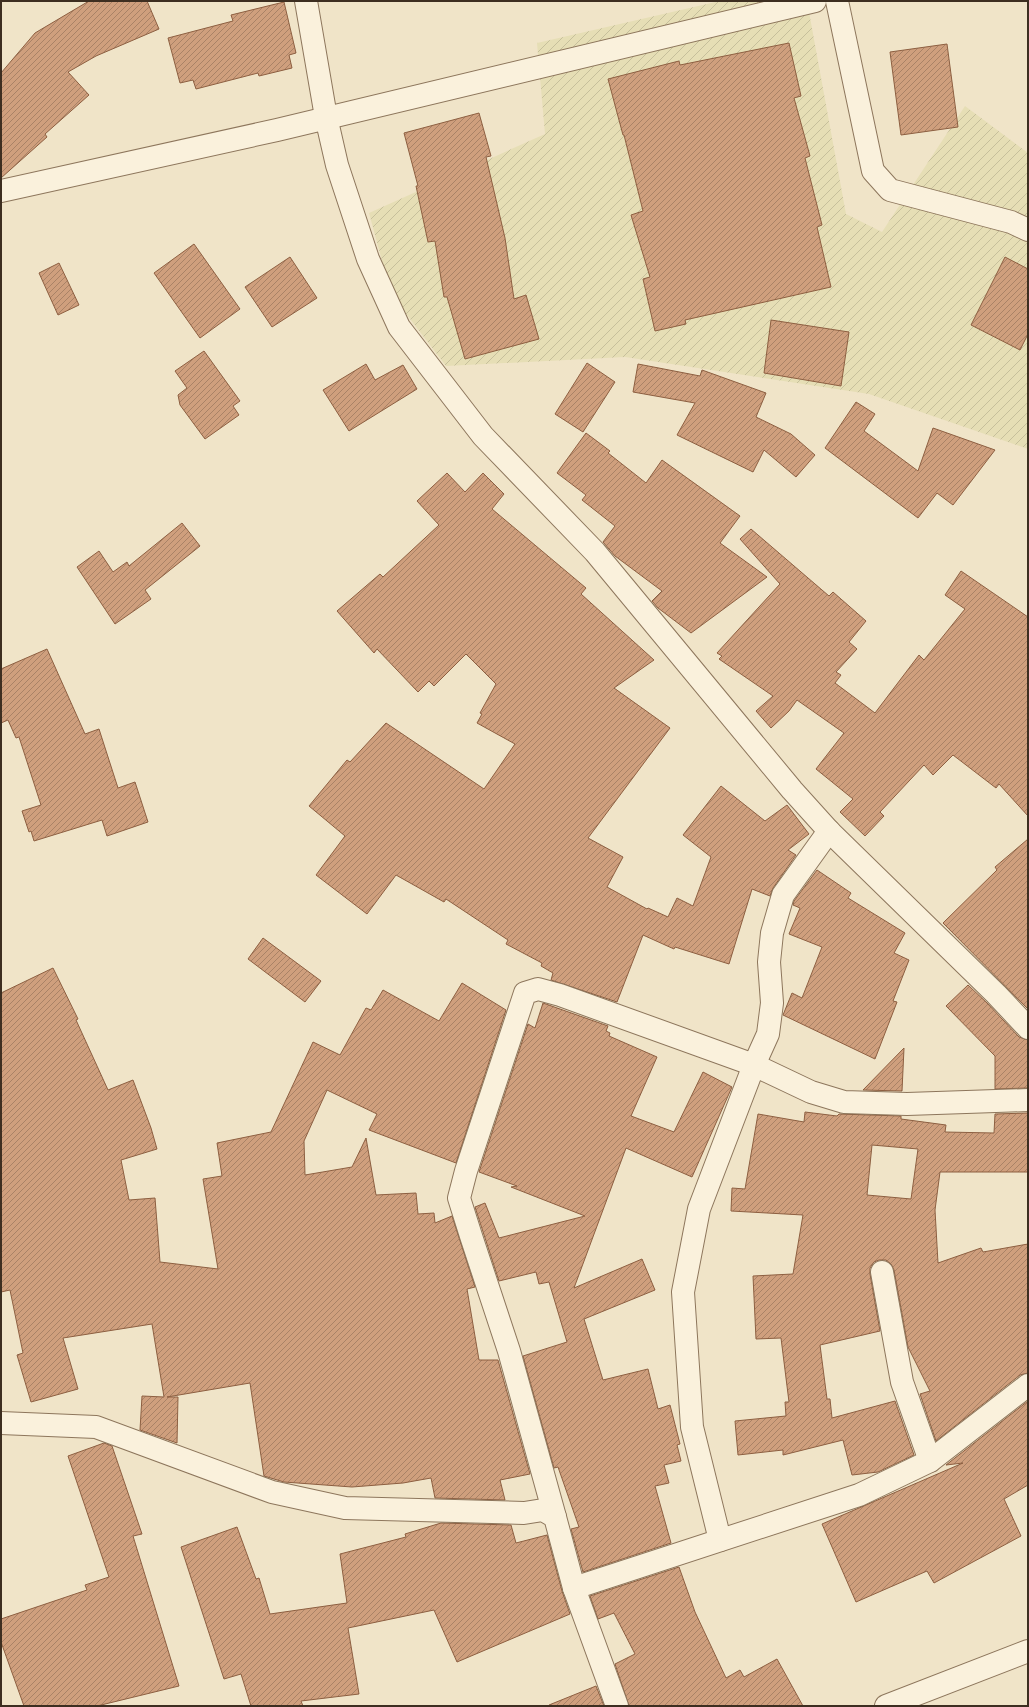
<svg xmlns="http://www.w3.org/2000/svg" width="1029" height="1707" viewBox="0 0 1029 1707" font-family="Georgia,serif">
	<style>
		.farmland { fill: url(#farmland-furrows) }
		.building { fill: url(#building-hatch); stroke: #8d5f41; fill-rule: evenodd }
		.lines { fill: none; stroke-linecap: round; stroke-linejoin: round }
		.street-casing { stroke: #8d765c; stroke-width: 24 }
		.street { stroke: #faf1dc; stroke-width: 22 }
	</style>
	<defs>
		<pattern id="farmland-furrows" width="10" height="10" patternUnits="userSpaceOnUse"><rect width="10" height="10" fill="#e6deb5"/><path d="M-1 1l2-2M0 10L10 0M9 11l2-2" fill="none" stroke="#c6bf9b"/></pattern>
		<pattern id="building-hatch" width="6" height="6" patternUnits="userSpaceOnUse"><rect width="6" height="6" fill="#cf9f7d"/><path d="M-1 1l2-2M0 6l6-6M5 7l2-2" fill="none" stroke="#a98266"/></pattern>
	</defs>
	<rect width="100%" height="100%" fill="#f0e4c8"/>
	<polygon class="farmland" points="720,1 807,1 846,214 882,232 965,106 1028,153 1028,449 869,394 625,357 446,366 391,294 369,213 545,134 537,43"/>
	<g class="building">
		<polygon points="89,1 147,1 159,29 96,56 68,72 89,95 45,134 47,137 1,178 1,73 35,33"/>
		<polygon points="284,2 296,53 289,55 292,68 259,76 258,73 196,89 193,80 180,83 168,38 233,21 231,15"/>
		<polygon points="789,43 801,96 794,98 810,156 805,158 822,225 817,227 831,287 685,320 686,324 655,331 643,279 650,277 631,215 643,211 624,135 623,135 608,79 679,61 680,65"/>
		<polygon points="947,44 958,127 901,135 890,52"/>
		<polygon points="479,113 491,156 486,157 505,238 514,299 526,295 539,339 465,359 447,297 444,297 435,241 428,242 416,186 418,186 404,133"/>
		<polygon points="194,244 240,309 200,338 154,273"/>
		<polygon points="290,257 317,298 272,327 245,287"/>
		<polygon points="1005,257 1028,269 1028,334 1020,350 971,325"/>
		<polygon points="59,263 79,305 58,315 39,273"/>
		<polygon points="771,320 849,332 841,386 764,373"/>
		<polygon points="204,351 240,401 233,406 239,415 205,439 180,405 178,395 187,388 175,371"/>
		<polygon points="587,363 615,382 583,432 555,414"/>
		<polygon points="366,364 375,380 403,365 417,389 349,431 323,390"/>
		<polygon points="638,364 700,376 702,370 766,393 756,417 791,434 815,455 796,477 764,450 753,472 677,435 695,403 633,392"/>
		<polygon points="856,402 875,414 864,431 918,471 933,428 995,450 953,505 937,493 918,518 825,448"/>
		<polygon points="586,433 610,451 608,453 646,483 662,460 740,516 720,543 767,577 691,633 658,608 652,601 662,591 615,556 603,542 615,526 582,500 586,495 557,473"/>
		<polygon points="447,473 465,492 483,473 504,494 492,509 586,588 581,594 654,660 614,688 670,728 588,838 623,857 607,887 647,909 648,908 668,917 677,898 693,906 711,857 683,835 721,786 765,821 787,805 809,834 788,850 796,855 773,888 770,896 752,889 729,964 675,947 674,949 643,935 617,1002 551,980 553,973 541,966 542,963 506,944 508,940 446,899 444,902 396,875 367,914 316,875 345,836 309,806 347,760 350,762 386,723 484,789 515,744 477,723 482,714 480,713 496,684 466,654 434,686 429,681 418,692 377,649 374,653 337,611 380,574 383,577 439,525 417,501"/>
		<polygon points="182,523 200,546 145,590 151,599 115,624 77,567 99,551 113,572 127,562 129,566"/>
		<polygon points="751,529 829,596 833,592 866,621 849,642 857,649 836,672 841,675 835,683 875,713 919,655 924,660 965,609 945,595 961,571 1028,617 1028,816 999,784 996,788 953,755 933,775 924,765 880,812 884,816 865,836 840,812 853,799 816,769 844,733 797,700 789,711 771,728 756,711 773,696 719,659 722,656 717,653 780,584 740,539"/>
		<polygon points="47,649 85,734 99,729 118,788 135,782 148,822 107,836 102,820 34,841 31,831 29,832 22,811 41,805 19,737 16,738 8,720 1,723 1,669"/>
		<polygon points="1028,839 1028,1009 943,923 997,870 995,867"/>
		<polygon points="817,870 851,893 848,898 905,933 894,953 909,960 893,1001 897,1002 875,1059 783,1015 792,993 802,998 822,947 789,934 800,908 793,905 794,901"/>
		<polygon points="263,938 321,981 305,1002 248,959"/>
		<polygon points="53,968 78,1019 76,1020 108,1090 133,1080 151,1128 157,1149 121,1160 129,1200 155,1198 160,1262 218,1269 203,1179 222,1176 217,1143 271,1132 313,1042 340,1055 366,1008 371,1010 383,990 439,1021 462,983 506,1010 456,1163 369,1130 377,1114 327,1090 304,1141 305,1175 352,1167 366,1138 376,1195 416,1193 418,1214 434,1213 435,1223 452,1216 475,1287 467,1289 479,1360 498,1360 530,1474 500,1480 505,1500 435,1498 431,1478 403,1483 352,1487 284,1482 264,1476 250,1383 167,1397 178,1397 177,1443 140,1430 142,1396 164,1397 152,1324 63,1338 78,1389 31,1402 17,1355 23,1353 10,1290 1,1292 1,993"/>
		<polygon points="968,985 987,1003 1019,1037 1028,1040 1028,1088 995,1089 995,1056 946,1006"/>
		<polygon points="543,1003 608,1026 606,1031 610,1033 609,1036 657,1057 631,1116 674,1132 703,1072 732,1087 692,1177 626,1148 574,1288 642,1259 655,1290 584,1319 603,1380 648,1369 658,1409 670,1405 680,1444 677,1445 681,1461 664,1465 669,1483 655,1486 671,1543 583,1572 571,1529 579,1527 558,1467 554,1468 523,1356 567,1342 549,1282 539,1284 536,1272 499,1281 475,1207 485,1203 499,1238 585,1216 511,1187 517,1186 479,1172 528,1024 535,1028"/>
		<polygon points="904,1048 902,1091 863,1090"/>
		<path d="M 805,1112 L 837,1116 L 839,1114 L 901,1116 L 901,1119 L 946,1125 L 945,1132 L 994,1133 L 995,1114 L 1028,1113 L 1028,1172 L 940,1172 L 935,1210 L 938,1263 L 981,1248 L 983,1252 L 1028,1244 L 1028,1373 L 1020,1375 L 936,1441 L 920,1394 L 930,1391 L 908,1347 L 894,1270 L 891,1264 L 886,1260 L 879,1260 L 874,1262 L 870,1268 L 870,1274 L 880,1331 L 820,1345 L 827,1399 L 830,1399 L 832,1418 L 895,1401 L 914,1455 L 878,1472 L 852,1475 L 843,1440 L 783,1455 L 783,1450 L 738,1455 L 735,1421 L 786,1416 L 785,1402 L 789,1402 L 781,1338 L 756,1339 L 753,1276 L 793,1274 L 803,1215 L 731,1211 L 732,1188 L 745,1189 L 758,1114 L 804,1122 ZM 872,1145 L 918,1149 L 911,1199 L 867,1195 Z"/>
		<polygon points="1028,1401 1028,1485 1004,1499 1021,1536 934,1583 927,1571 856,1602 822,1524 963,1463 946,1465"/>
		<polygon points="104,1443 112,1446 142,1534 133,1536 179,1686 97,1706 24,1706 1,1642 1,1619 87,1590 85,1585 109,1577 68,1456"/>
		<polygon points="441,1523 511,1525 516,1543 547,1535 562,1591 570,1614 457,1662 434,1610 348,1628 359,1694 301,1701 303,1706 251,1706 241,1674 224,1679 181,1547 237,1527 256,1579 259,1578 270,1614 347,1603 340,1554 406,1537 405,1534"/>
		<polygon points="679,1567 695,1612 726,1678 740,1670 744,1677 777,1659 803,1706 629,1706 615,1664 635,1654 614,1613 598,1619 590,1596"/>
		<polygon points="596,1686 604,1706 550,1706 549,1705"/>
	</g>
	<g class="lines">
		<defs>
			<g id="street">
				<polyline points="306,1 326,117 337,165 368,259 399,327 483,436 595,552 792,790 829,831 996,994 1028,1028"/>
				<polyline points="837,1 873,171 890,190 1011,222 1028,230"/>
				<polyline points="1,191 277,130 815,1"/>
				<polyline points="882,1272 902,1382 930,1461"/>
				<polyline points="1,1423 96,1427 272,1492 345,1508 524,1513 543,1510 555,1517 574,1588 617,1706"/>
				<polyline points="555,1517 509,1351 471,1236 459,1198 466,1171 525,993 538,989 560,995 754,1065 811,1092 844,1102 907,1104 1028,1100"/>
				<polyline points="720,1540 692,1427 683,1292 699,1209 754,1065 768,1034 772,1003 769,962 772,933 783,895 829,831"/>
				<polyline points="574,1588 859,1495 930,1461 1028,1385"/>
				<polyline points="886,1706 1028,1651"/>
			</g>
		</defs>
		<use href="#street" class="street-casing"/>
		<use href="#street" class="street"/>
	</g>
	<rect width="1029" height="1707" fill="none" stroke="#3d2e20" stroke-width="4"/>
</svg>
